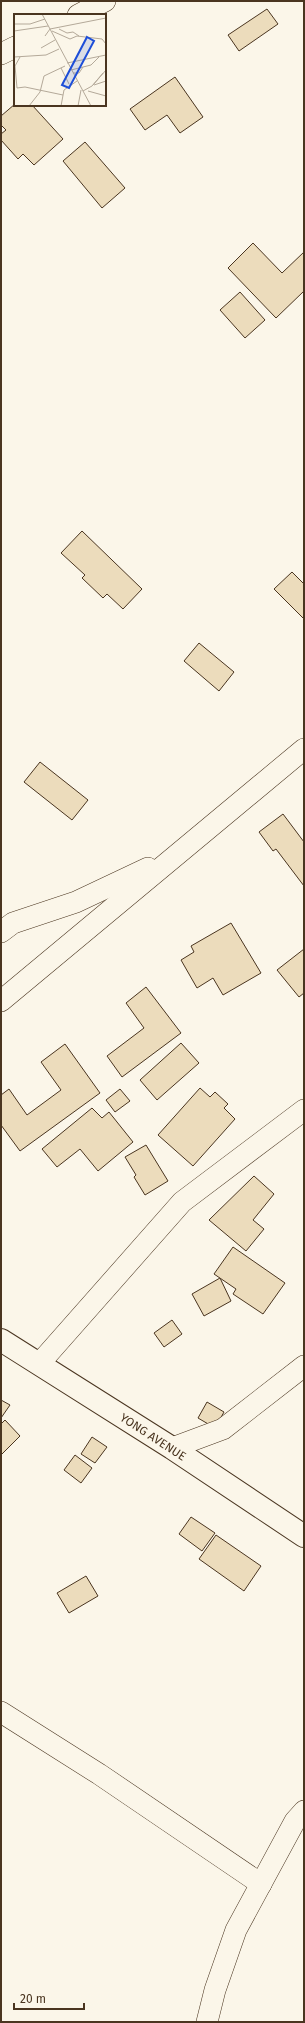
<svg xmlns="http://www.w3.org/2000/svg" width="305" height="2023" viewBox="0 0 305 2023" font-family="'Fira Sans',sans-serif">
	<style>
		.building { fill: #ecdcbc; stroke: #4a3520 }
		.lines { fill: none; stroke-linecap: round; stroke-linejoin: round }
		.minor-casing { stroke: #4a3520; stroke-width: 22 }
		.tertiary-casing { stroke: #4a3520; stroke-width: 24 }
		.minor { stroke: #fbf6e9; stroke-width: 21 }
		.tertiary { stroke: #fbf6e9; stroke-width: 22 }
		.labels { text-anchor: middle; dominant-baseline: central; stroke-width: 3; stroke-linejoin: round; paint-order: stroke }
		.street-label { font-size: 12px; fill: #4a3520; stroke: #fbf6e9 }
		.inset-road { fill: none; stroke: #b4a999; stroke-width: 1 }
		.view { fill: #1d4ed8; fill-opacity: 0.15; stroke: #1d4ed8; stroke-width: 2 }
		.inset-edge { fill: none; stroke: #4a3520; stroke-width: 2 }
	</style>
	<rect width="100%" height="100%" fill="#fbf6e9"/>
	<g class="building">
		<polygon points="267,9 278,24 239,51 228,35"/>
		<polygon points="175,77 203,117 180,133 167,115 145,130 130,109"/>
		<polygon points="15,104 32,105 63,139 34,165 23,154 18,159 1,140 1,134 6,130 1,125 1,116"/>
		<polygon points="85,142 125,188 102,208 63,161"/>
		<polygon points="253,243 282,273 304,252 304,291 276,318 228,268"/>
		<polygon points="240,292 265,320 245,338 220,310"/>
		<polygon points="82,531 142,589 123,609 107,594 103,598 82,578 85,575 61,553"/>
		<polygon points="292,572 304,584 304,619 274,589"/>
		<polygon points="199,643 234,672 219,691 184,661"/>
		<polygon points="40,762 88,800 72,820 24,782"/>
		<polygon points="283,814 304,842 304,886 276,849 273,851 259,832"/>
		<polygon points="231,923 261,973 223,995 213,978 197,988 181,960 194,952 191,946"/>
		<polygon points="304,949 304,993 299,997 277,970"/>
		<polygon points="146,987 181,1033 122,1077 107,1056 144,1028 126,1003"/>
		<polygon points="181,1043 199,1063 157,1100 140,1080"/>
		<polygon points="65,1044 100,1093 20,1151 1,1125 1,1095 9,1089 27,1115 61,1090 41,1062"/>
		<polygon points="200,1088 210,1097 215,1092 228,1104 224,1108 235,1119 193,1166 158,1135"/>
		<polygon points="120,1089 130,1101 115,1112 106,1100"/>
		<polygon points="92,1108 102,1118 109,1112 133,1142 98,1171 80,1149 57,1167 42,1149"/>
		<polygon points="146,1145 168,1181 145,1195 134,1177 136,1175 125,1157"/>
		<polygon points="254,1176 274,1194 253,1220 264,1229 246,1251 209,1220"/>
		<polygon points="233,1247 285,1283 263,1314 233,1294 236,1289 214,1274"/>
		<polygon points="220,1278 231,1301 204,1316 192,1294"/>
		<polygon points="172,1320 182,1334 164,1347 154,1333"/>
		<polygon points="1,1400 10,1405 1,1418"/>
		<polygon points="207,1402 224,1412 215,1428 198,1418"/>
		<polygon points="5,1420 20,1436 1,1455 1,1424"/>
		<polygon points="92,1437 107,1447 95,1463 81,1454"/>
		<polygon points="75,1455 92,1468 81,1483 64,1470"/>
		<polygon points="191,1517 215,1533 202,1551 179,1534"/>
		<polygon points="216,1535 261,1566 244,1591 199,1559"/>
		<polygon points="86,1576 98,1596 69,1613 57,1593"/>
	</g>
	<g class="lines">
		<defs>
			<g id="minor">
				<polyline points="78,15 105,1"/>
				<polyline points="1,54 15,47"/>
				<polyline points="1,932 13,923 76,902 148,868"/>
				<polyline points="1,1001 304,749"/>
				<polyline points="39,1364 182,1202 304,1110"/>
				<polyline points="172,1448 223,1429 304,1366"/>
				<polyline points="1,1712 99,1774 261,1884"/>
				<polyline points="207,2022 215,1990 236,1930 295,1821 304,1811"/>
			</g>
			<polyline id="tertiary" points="1,1340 172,1448 304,1536"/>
		</defs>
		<use href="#minor" class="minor-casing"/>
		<use href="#tertiary" class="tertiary-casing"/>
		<use href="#minor" class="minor"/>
		<use href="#tertiary" class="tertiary"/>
	</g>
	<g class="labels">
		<g class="street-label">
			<text transform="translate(153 1437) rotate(33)">YONG AVENUE</text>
		</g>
	</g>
	<g transform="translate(14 14)">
		<rect width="92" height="92" fill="#fbf6e9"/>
		<path class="inset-road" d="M 28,0 L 77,92M 0,10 L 16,10 L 31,5M 45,15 L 53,19 L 59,18 L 65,22M 0,17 L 34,12M 38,17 L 56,25 L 63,22 L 88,25 L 92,30M 31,22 L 36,15 L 92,4M 27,34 L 41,26M 0,43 L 32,41 L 45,35M 6,43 L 1,52 L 3,74 L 11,73 L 49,81M 53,49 L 92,41M 47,54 L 55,70M 57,56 L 77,51 L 85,43M 59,59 L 65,59 L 69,53M 79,71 L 92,56M 80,71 L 92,67M 69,77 L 78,72 L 89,59M 74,77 L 92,82M 15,92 L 26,78 L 30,62 L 51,52M 47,92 L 50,76 L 63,67M 64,92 L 67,76"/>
		<path class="view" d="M 73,23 L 80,27 L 55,74 L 48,71 Z"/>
		<rect width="92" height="92" class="inset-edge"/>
	</g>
	<rect width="305" height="2023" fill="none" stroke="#4a3520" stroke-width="4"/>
	<path d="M14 2003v6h70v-6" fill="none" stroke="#4a3520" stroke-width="2"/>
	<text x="20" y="2003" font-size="12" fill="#4a3520" stroke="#fbf6e9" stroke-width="3" paint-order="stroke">20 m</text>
</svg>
